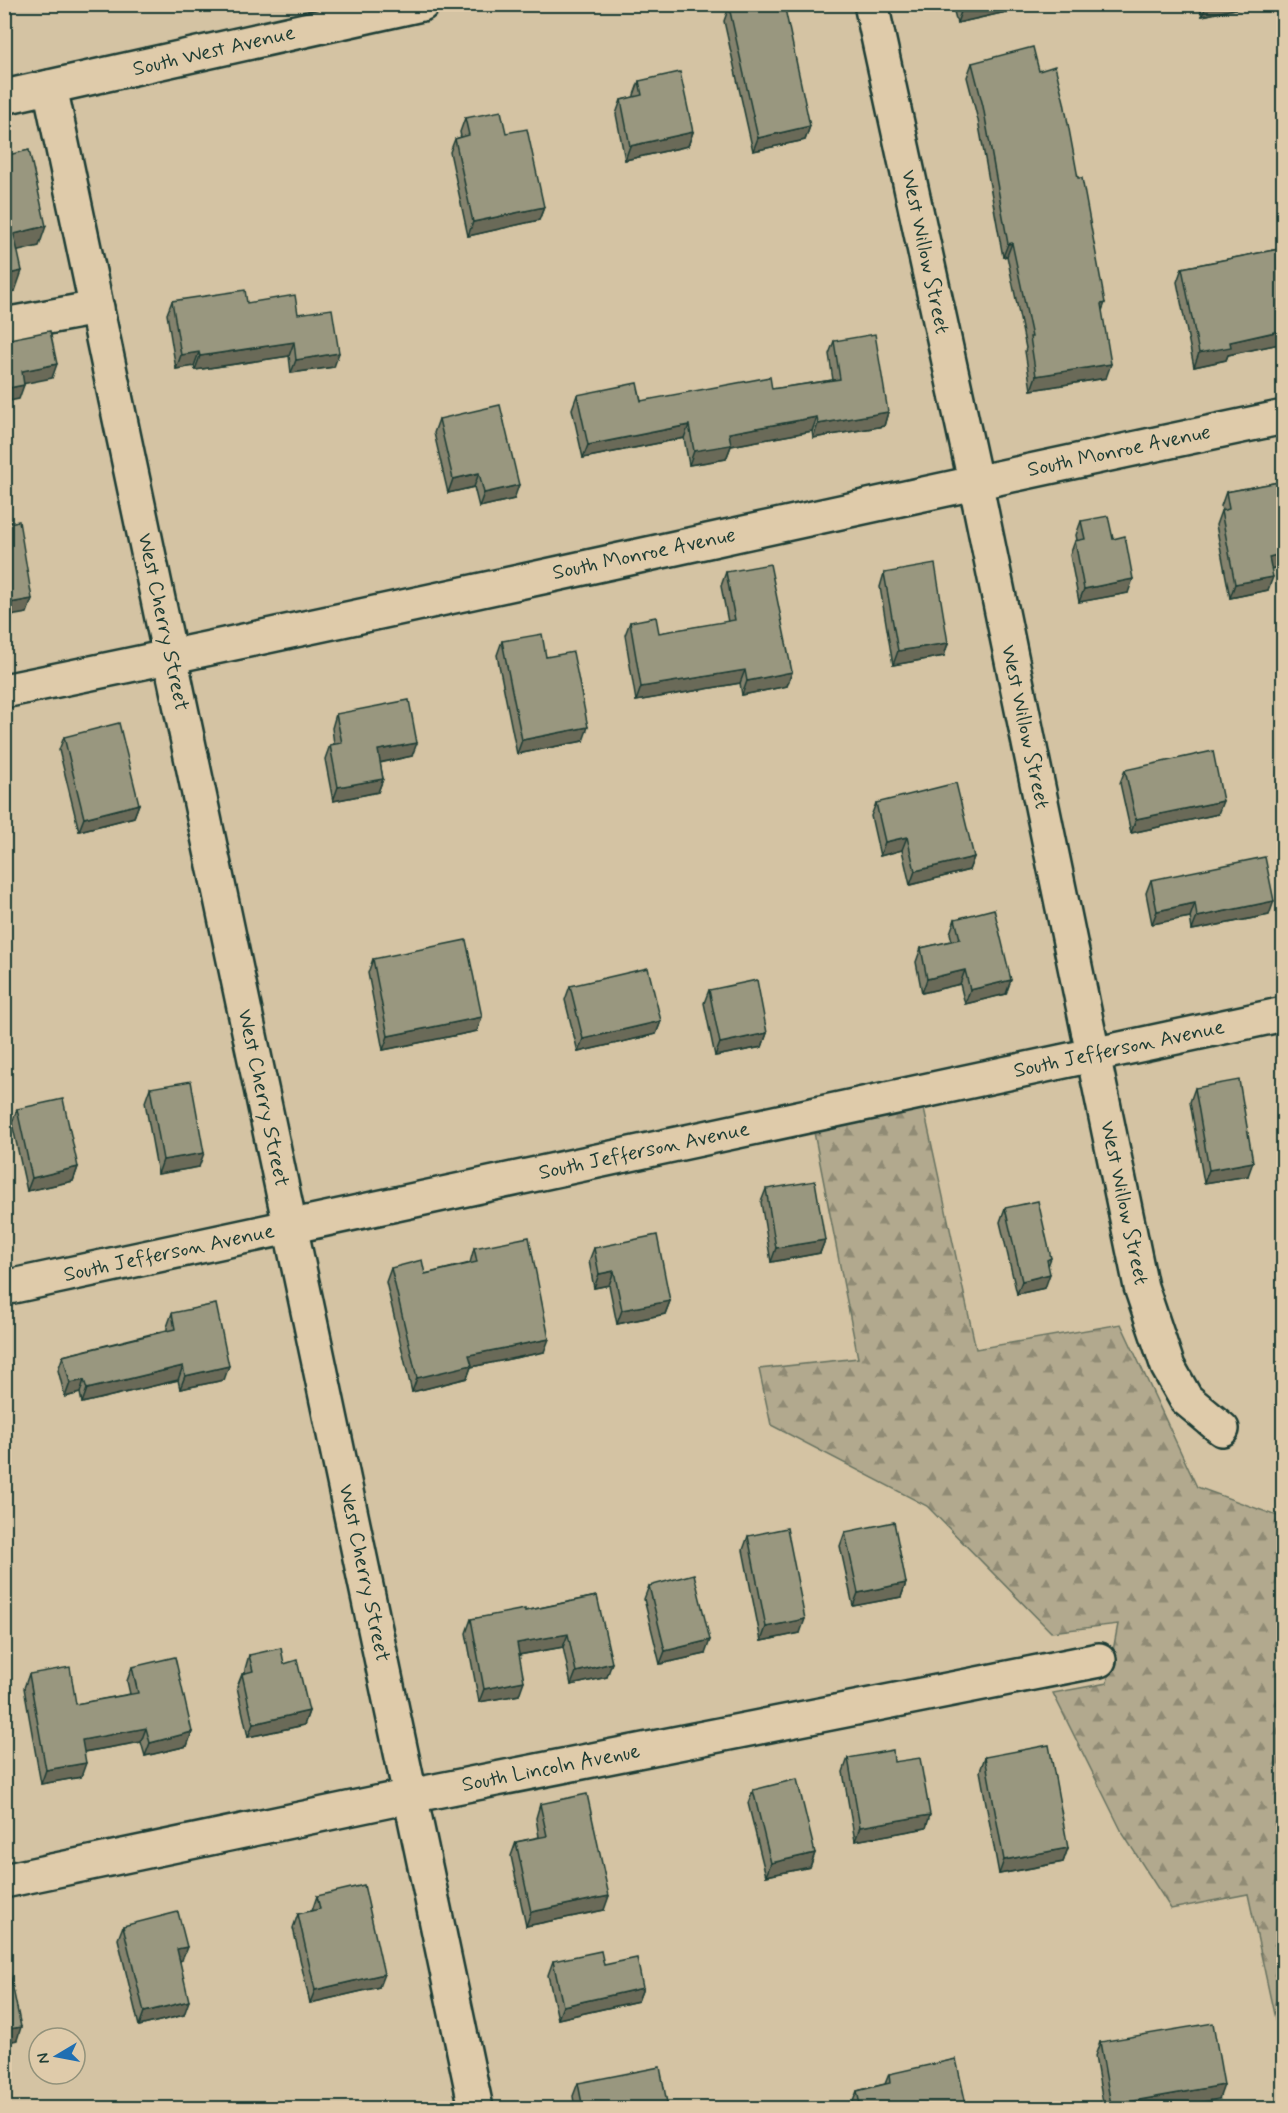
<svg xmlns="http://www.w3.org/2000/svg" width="1288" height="2113" viewBox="0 0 1288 2113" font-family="Mynerve,sans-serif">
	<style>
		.forest { fill: url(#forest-firs); stroke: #687361; stroke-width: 1.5 }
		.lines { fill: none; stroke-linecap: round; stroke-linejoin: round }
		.minor-casing { stroke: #1f3d34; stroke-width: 38 }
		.minor { stroke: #dfcbaa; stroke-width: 33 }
		.wall { fill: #84826d; stroke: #1f3d34; stroke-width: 1.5 }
		.shaded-wall { fill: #6b6a59; stroke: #1f3d34; stroke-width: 1.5 }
		.building { fill: #99977f; stroke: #1f3d34; stroke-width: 1.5 }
		.labels { text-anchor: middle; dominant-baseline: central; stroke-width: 6; stroke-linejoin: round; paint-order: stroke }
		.street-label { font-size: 21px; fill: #1f3d34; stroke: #dfcbaa }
	</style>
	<defs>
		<pattern id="forest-firs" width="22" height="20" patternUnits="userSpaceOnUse" patternTransform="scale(1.5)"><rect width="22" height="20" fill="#b2a98e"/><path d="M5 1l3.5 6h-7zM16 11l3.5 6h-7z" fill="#908b75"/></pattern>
	</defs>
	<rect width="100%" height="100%" fill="#d4c3a3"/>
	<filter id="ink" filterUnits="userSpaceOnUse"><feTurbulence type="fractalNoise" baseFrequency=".0167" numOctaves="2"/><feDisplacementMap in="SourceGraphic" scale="12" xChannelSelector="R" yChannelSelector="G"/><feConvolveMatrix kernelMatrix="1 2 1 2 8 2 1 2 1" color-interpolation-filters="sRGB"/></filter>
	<g filter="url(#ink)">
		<polygon class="forest" points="922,1100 976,1349 1121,1324 1197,1487 1283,1518 1283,2056 1248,1894 1171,1909 1123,1834 1053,1693 1107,1683 1118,1624 1051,1632 927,1506 771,1425 759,1369 858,1358 812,1122"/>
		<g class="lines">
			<defs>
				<g id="minor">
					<polyline points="871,4 975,481 1141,1287 1168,1367 1186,1399 1222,1429"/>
					<polyline points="50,87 476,2108"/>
					<polyline points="4,97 422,4"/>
					<polyline points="4,325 97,308"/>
					<path d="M 4,691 C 432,604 857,506 1284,417"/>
					<polyline points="4,1288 1284,1014"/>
					<polyline points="4,1881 410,1796 1099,1660"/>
				</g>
			</defs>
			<use href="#minor" class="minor-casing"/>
			<use href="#minor" class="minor"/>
		</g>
		<g class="wall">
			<polygon points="952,4 1034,4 1033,6 957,23"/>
			<polygon points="1199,4 1259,4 1202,16"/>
			<polygon points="729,7 810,126 805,140 753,151 724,21"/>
			<polygon points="972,63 1039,71 1078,178 1102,311 1106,378 1031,390 1025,351 1026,348 1007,256 1003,257 978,120 967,77"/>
			<polygon points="639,81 693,132 688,146 625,160 616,114 621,100 634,97 634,95"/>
			<polygon points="465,118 506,133 544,207 539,220 468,236 450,152 455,139 461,137 460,132"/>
			<polygon points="1284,248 1284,343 1228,355 1226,360 1194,367 1177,282 1182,268"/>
			<polygon points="172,301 247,303 298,314 334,367 291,373 289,356 195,370 194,366 176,369 167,314"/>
			<polygon points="834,341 888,412 884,426 813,438 812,431 731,446 726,459 689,465 684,438 583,458 572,409 577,395 641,401 772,389 833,380 829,354"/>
			<polygon points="439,419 514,499 479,507 474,487 448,493 434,433"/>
			<polygon points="1284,481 1284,566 1271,569 1268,590 1230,598 1216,525 1221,511 1222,511 1221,506 1226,492"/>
			<polygon points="1081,521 1113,539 1128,593 1079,602 1070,555 1075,541 1077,540 1076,535"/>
			<polygon points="726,572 792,672 787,686 742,695 740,683 636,701 625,635 630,622 659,633 728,622 721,586"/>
			<polygon points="884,573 948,643 944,656 893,665 880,587"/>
			<polygon points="502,641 546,657 583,741 517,754 497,655"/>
			<polygon points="336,714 412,756 380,763 383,779 378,792 333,801 325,759 330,745 334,744 332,728"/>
			<polygon points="64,737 139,804 134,817 79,831 59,750"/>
			<polygon points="1125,770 1218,814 1131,833 1120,783"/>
			<polygon points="876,803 974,857 969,870 910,885 902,850 880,856 871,816"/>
			<polygon points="1151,880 1269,915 1192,930 1190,917 1152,924 1146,893"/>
			<polygon points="955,919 1006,994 965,1004 960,984 922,993 916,962 921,948 952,941 950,933"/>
			<polygon points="373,959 477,1031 383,1050 368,973"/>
			<polygon points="570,986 661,1021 656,1034 578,1052 565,1000"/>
			<polygon points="709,990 767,1033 762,1047 715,1056 704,1003"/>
			<polygon points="150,1088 199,1167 158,1174 145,1102"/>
			<polygon points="1195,1088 1248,1176 1204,1183 1190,1102"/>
			<polygon points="17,1109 78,1167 73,1181 27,1191 12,1123"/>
			<polygon points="766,1189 825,1240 820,1253 771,1262 761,1202"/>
			<polygon points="1005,1208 1051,1258 1048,1266 1045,1288 1017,1294 1000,1222"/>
			<polygon points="474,1248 544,1352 471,1367 467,1378 412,1392 386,1282 391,1268 425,1274 470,1263"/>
			<polygon points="594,1248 670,1301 665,1314 617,1324 609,1285 594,1288 589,1261"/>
			<polygon points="172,1313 224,1380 180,1389 178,1380 82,1403 80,1393 65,1397 58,1370 63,1356 167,1330 167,1327"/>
			<polygon points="845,1532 906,1583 901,1597 853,1606 840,1546"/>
			<polygon points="748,1536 800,1633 761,1641 743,1550"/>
			<polygon points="649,1586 705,1654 660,1664 644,1599"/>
			<polygon points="597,1596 607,1677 571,1685 563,1647 519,1655 519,1695 479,1702 466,1633 471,1619 525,1611"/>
			<polygon points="249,1655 284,1664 309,1711 304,1725 248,1737 237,1687 242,1674 245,1673 245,1669"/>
			<polygon points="132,1667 192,1732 187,1746 145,1756 141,1742 84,1752 81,1777 41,1784 24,1688 29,1674 76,1704 130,1694 127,1681"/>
			<polygon points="985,1757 1068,1848 1063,1862 999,1874 980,1771"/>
			<polygon points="848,1758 894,1762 926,1828 855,1841 843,1772"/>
			<polygon points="753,1790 815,1853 810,1867 766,1876 748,1803"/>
			<polygon points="540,1804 604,1910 526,1926 511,1856 516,1842 539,1837 536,1818"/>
			<polygon points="317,1896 379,1987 310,2003 293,1928 298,1914 312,1911"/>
			<polygon points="123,1926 182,1960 180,1961 184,2015 139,2026 118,1939"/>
			<polygon points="553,1961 604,1965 643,1988 638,2001 558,2019 548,1975"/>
			<polygon points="1100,2042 1219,2099 1163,2109 1104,2109 1095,2056"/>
			<polygon points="889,2074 967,2109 853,2109 852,2104 857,2091 885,2084"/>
			<polygon points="578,2083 668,2109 575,2109 573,2096"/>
		</g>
		<g class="shaded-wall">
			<polygon points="984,4 1034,4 1033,6 957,23 962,9"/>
			<polygon points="1207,4 1259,4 1202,16"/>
			<polygon points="810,126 805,140 753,151 758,138"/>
			<polygon points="693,132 688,146 625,160 630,146"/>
			<polygon points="544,207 539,220 468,236 473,222"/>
			<polygon points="46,226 39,246 7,254 14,234"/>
			<polygon points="1012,243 1007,256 1003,257 1008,244"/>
			<polygon points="22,271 15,291 4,293 4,275"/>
			<polygon points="1105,303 1100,316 1101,304"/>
			<polygon points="1284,330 1284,343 1228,355 1226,360 1194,367 1199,353 1230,342"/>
			<polygon points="294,342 289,356 195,370 200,356"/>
			<polygon points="199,352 194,366 176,369 181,355"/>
			<polygon points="339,353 334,367 291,373 296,360"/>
			<polygon points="57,364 52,378 17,385 22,371"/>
			<polygon points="1111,364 1106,378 1031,390 1036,376"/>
			<polygon points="24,385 19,399 4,402 4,389"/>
			<polygon points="888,412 884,426 813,438 818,424"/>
			<polygon points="817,417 812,431 731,446 726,459 689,465 694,451 729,433"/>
			<polygon points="689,425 684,438 583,458 588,445"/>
			<polygon points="479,473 474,487 448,493 453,479"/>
			<polygon points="519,485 514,499 479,507 484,493"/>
			<polygon points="1284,553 1284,566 1264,570 1269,557"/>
			<polygon points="1273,577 1268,590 1230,598 1235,584"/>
			<polygon points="1133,579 1128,593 1079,602 1084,589"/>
			<polygon points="32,599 27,613 4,617 4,604"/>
			<polygon points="948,643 944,656 893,665 898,651"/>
			<polygon points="745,670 740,683 636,701 641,687"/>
			<polygon points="792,672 787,686 742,695 747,681"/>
			<polygon points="588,727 583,741 517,754 522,740"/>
			<polygon points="417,743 412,756 373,764 378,750"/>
			<polygon points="383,779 378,792 333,801 338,787"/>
			<polygon points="1223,801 1218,814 1131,833 1136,819"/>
			<polygon points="139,804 134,817 79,831 84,818"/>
			<polygon points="907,837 902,850 880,856 885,842"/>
			<polygon points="974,857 969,870 910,885 915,871"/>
			<polygon points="1274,901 1269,915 1192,930 1197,917"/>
			<polygon points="1195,903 1190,917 1152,924 1157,911"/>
			<polygon points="965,970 960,984 922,993 927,979"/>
			<polygon points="1011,980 1006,994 965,1004 970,990"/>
			<polygon points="482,1017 477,1031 383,1050 388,1036"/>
			<polygon points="661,1021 656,1034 578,1052 583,1039"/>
			<polygon points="767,1033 762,1047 715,1056 720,1043"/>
			<polygon points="204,1153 199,1167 158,1174 163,1160"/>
			<polygon points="1253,1162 1248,1176 1204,1183 1209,1170"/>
			<polygon points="78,1167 73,1181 27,1191 32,1178"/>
			<polygon points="825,1240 820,1253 771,1262 776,1248"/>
			<polygon points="614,1271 609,1285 594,1288 599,1274"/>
			<polygon points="1050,1274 1045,1288 1017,1294 1022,1281"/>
			<polygon points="670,1301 665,1314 617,1324 622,1310"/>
			<polygon points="549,1339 544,1352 471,1367 467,1378 412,1392 417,1378 469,1355"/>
			<polygon points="183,1366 178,1380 82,1403 87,1389"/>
			<polygon points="229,1366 224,1380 180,1389 185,1376"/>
			<polygon points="84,1380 80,1393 65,1397 70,1383"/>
			<polygon points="9,1444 4,1455 4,1445"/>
			<polygon points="906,1583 901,1597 853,1606 858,1593"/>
			<polygon points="805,1619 800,1633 761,1641 766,1627"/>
			<polygon points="568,1634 563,1647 512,1656 517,1643"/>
			<polygon points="710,1640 705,1654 660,1664 665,1651"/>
			<polygon points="612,1663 607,1677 571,1685 576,1672"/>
			<polygon points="524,1681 519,1695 479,1702 484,1689"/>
			<polygon points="309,1711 304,1725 248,1737 253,1724"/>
			<polygon points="146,1728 141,1742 77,1753 82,1740"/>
			<polygon points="192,1732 187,1746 145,1756 150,1743"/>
			<polygon points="86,1763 81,1777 41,1784 46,1770"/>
			<polygon points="930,1815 926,1828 855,1841 860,1827"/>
			<polygon points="1068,1848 1063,1862 999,1874 1004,1860"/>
			<polygon points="815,1853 810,1867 766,1876 771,1863"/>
			<polygon points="609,1896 604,1910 526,1926 531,1912"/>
			<polygon points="187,1947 182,1960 172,1963 177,1949"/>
			<polygon points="384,1974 379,1987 310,2003 315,1990"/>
			<polygon points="643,1988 638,2001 558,2019 563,2006"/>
			<polygon points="189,2001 184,2015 139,2026 144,2012"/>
			<polygon points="21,2027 17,2040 4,2043 4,2030"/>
			<polygon points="1224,2085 1219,2099 1163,2109 1110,2109 1111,2105"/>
		</g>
		<g class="building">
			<polygon points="740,4 784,4 810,126 758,138 729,7"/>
			<polygon points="960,4 984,4 962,9"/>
			<polygon points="1033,47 1039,71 1055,66 1064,102 1078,178 1082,178 1105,303 1101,304 1111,364 1036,376 1030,337 1032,337 1012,243 1008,244 983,106 972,63"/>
			<polygon points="680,72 693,132 630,146 621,100 642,95 639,81"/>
			<polygon points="501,111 506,133 527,129 544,207 473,222 455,139 469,135 465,118"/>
			<polygon points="29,150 46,226 14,234 22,271 4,275 4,156"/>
			<polygon points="1284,248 1284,330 1230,342 1231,347 1199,353 1182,268"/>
			<polygon points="245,290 247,303 295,295 298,314 332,309 339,353 296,360 294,342 200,356 199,352 181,355 172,301"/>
			<polygon points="50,331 57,364 22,371 24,385 4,389 4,340"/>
			<polygon points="875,334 888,412 818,424 817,417 729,433 731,445 694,451 689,425 588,445 577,395 637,383 641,401 770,377 772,389 840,379 834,341"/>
			<polygon points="500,405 519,485 484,493 479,473 453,479 439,419"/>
			<polygon points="1284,481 1284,553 1269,557 1273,577 1235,584 1221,511 1229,509 1226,492"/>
			<polygon points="1108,516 1113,539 1125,536 1133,579 1084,589 1075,541 1085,539 1081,521"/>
			<polygon points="19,521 32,599 4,604 4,524"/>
			<polygon points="770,564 792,672 747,681 745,670 641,687 630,622 656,617 659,633 735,620 726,572"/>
			<polygon points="935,564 948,643 898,651 884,573"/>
			<polygon points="542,634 546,657 573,652 588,727 522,740 502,641"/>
			<polygon points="409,700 417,743 378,750 383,779 338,787 330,745 342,743 336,714"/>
			<polygon points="119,723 139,804 84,818 64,737"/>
			<polygon points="1213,751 1223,801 1136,819 1125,770"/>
			<polygon points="956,783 974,857 915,871 907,837 885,842 876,803"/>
			<polygon points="1265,857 1274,901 1197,917 1195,903 1157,911 1151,880"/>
			<polygon points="994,909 1011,980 970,990 965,970 927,979 921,948 960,939 955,919"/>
			<polygon points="466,940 482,1017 388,1036 373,959"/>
			<polygon points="648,968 661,1021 583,1039 570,986"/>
			<polygon points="757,980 767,1033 720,1043 709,990"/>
			<polygon points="1239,1080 1253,1162 1209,1170 1195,1088"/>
			<polygon points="191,1081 204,1153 163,1160 150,1088"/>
			<polygon points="63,1099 78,1167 32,1178 17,1109"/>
			<polygon points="815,1181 825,1240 776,1248 766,1189"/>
			<polygon points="1038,1201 1051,1258 1047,1260 1050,1274 1022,1281 1005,1208"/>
			<polygon points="657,1235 670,1301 622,1310 614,1271 599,1274 594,1248"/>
			<polygon points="529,1237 549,1339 469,1355 472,1365 417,1378 391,1268 422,1260 425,1274 477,1262 474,1248"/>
			<polygon points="216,1304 229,1366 185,1376 183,1366 87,1389 84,1380 70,1383 63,1356 175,1329 172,1313"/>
			<polygon points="4,1415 9,1444 4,1445"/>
			<polygon points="894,1522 906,1583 858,1593 845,1532"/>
			<polygon points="787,1528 805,1619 766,1627 748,1536"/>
			<polygon points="694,1574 710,1640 665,1651 649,1586"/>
			<polygon points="597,1596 612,1663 576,1672 568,1634 517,1643 524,1681 484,1689 471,1619 525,1609 525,1611"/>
			<polygon points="281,1648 284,1664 297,1660 309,1711 253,1724 242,1674 253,1671 249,1655"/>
			<polygon points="175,1657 192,1732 150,1743 146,1728 82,1740 86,1763 46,1770 29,1674 70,1667 76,1704 138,1693 132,1667"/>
			<polygon points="1049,1745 1068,1848 1004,1860 985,1757"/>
			<polygon points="893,1750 894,1762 920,1758 930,1815 860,1827 848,1758"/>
			<polygon points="797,1779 815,1853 771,1863 753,1790"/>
			<polygon points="587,1794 609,1896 531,1912 516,1842 547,1836 540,1804"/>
			<polygon points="364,1885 384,1974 315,1990 298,1914 320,1909 317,1896"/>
			<polygon points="178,1912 187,1947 177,1949 189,2001 144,2012 123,1926"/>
			<polygon points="601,1951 604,1965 637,1958 643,1988 563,2006 553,1961"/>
			<polygon points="7,1960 21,2027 4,2030 4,1961"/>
			<polygon points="1213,2023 1224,2085 1111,2105 1100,2042"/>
			<polygon points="956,2059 967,2109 861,2109 857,2091 890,2083 889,2074"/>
			<polygon points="660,2067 668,2108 664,2109 583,2109 578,2083"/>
		</g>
	</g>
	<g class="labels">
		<g class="street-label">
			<text transform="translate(214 51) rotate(-13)">South West Avenue</text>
			<text transform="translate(925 252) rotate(78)">West Willow Street</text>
			<text transform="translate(1119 451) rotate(-12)">South Monroe Avenue</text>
			<text transform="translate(644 554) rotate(-12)">South Monroe Avenue</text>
			<text transform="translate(163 622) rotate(78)">West Cherry Street</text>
			<text transform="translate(1025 727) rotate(78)">West Willow Street</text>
			<text transform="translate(1119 1049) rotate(-12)">South Jefferson Avenue</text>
			<text transform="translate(263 1098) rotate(78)">West Cherry Street</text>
			<text transform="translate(644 1151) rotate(-12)">South Jefferson Avenue</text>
			<text transform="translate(1124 1203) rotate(78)">West Willow Street</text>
			<text transform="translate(169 1253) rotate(-12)">South Jefferson Avenue</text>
			<text transform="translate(364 1573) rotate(78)">West Cherry Street</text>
			<text transform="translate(551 1768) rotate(-11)">South Lincoln Avenue</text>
		</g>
	</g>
	<rect width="1288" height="2113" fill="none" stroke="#dfcbaa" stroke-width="24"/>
	<rect x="12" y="12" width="1264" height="2089" fill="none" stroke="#1f3d34" stroke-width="2" filter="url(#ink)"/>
	<g transform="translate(57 2056) rotate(260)"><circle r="28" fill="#dfcbaa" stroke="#92927b" stroke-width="1.5"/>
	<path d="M0-4.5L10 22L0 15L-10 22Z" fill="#1f6fb2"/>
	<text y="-9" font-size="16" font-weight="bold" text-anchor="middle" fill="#1f3d34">N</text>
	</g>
</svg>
